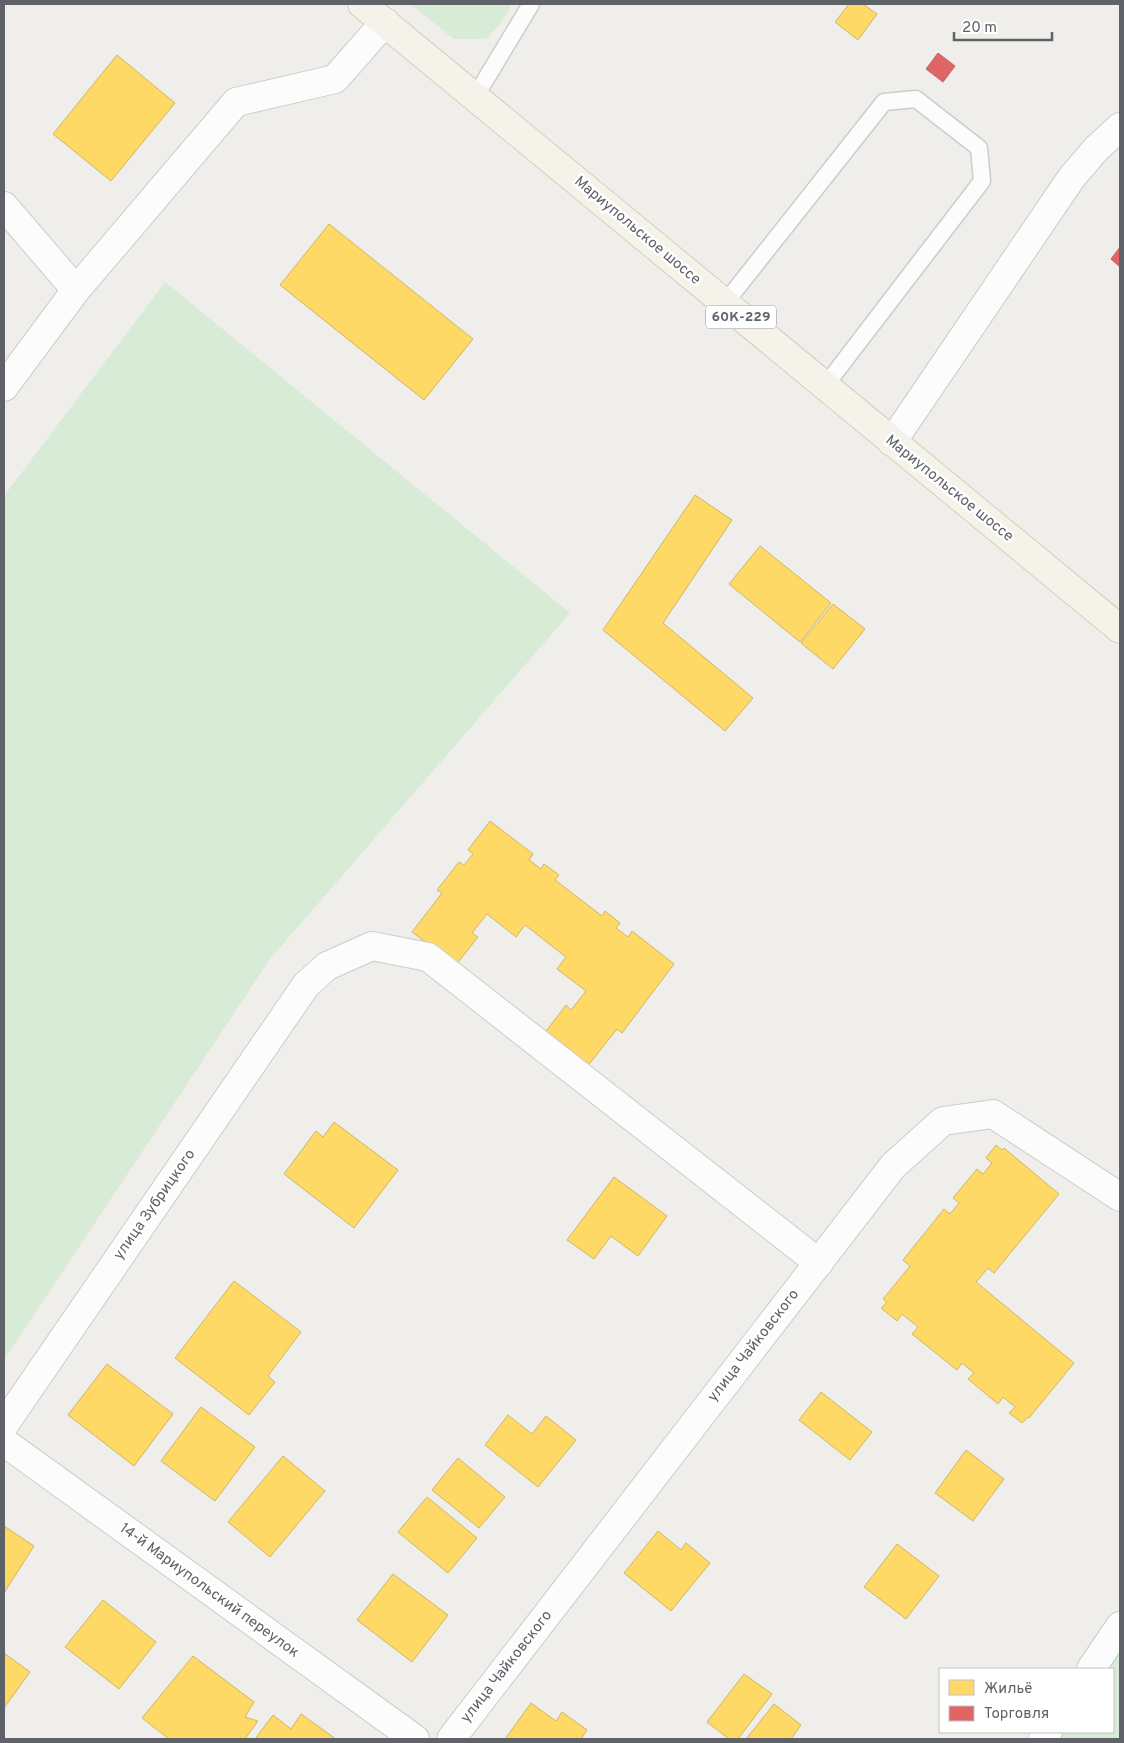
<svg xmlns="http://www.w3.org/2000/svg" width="1124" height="1743" viewBox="0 0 1124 1743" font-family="Overpass,sans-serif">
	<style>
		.green { fill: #d8ebd6 }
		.homes { fill: #ffd966; stroke: #cfb667 }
		.shops { fill: #e06666; stroke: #b96567 }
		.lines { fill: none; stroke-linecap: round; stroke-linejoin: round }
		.lane-casing { stroke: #cbcccc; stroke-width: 19 }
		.street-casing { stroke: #cbcccc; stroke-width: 30 }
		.primary-casing { stroke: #d7ceb8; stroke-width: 30 }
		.lane { stroke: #fdfcfc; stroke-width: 16 }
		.street { stroke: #fdfcfc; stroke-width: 28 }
		.primary { stroke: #f4f2e9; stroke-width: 28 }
		.labels { text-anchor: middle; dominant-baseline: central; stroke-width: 5; stroke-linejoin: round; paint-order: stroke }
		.shield { fill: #fff; stroke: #8f9295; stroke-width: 1 }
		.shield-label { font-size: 14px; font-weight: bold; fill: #5f6368 }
		.street-label { font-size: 15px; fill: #5f6368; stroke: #fff }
	</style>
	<rect width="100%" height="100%" fill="#efeeea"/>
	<g class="green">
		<polygon points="410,4 512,4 501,23 486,39 454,39"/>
		<polygon points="165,282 570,613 270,959 4,1360 4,496"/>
		<polygon points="1120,1637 1120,1739 1050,1739 1055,1732 1113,1732 1113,1669 1098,1669"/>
	</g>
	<g class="homes">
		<polygon points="849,4 863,4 877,14 858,40 835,22"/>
		<polygon points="117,55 175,103 111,181 53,134"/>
		<polygon points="329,224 473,339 424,400 280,285"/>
		<polygon points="695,495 732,520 663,623 753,698 725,731 603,630"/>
		<polygon points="760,546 831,603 800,642 729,584"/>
		<polygon points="833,604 865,629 833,669 801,643"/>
		<polygon points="490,821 533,854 529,860 541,869 544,864 559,875 555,880 602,916 605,911 620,923 616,928 628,937 632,931 674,964 622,1033 617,1029 586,1068 543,1035 566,1005 571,1010 586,991 557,969 566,957 525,925 516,937 487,914 472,933 478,937 456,965 412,932 442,893 437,890 459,862 464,865 473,854 468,850"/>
		<polygon points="334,1122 398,1170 354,1228 284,1174 316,1131 323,1137"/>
		<polygon points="996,1145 1002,1150 1004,1148 1059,1194 994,1273 988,1268 976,1282 1074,1363 1029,1418 1028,1417 1022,1423 1009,1413 1015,1407 1003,1397 998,1404 968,1379 974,1373 962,1363 957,1370 912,1334 918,1327 902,1314 897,1321 881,1308 887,1302 883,1299 910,1266 903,1260 944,1209 950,1214 959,1203 953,1198 977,1169 983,1174 992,1163 986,1158"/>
		<polygon points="614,1177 667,1216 638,1256 611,1236 594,1259 567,1240"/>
		<polygon points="234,1281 301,1332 268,1376 275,1382 249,1415 175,1358"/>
		<polygon points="107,1364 173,1414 134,1466 68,1415"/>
		<polygon points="821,1392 872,1432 850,1460 799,1420"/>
		<polygon points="201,1407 255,1447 215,1501 161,1461"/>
		<polygon points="508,1415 532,1434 546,1416 576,1440 538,1487 485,1445"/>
		<polygon points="966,1450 1004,1479 973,1521 935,1493"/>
		<polygon points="283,1456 325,1491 270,1557 228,1522"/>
		<polygon points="458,1458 505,1497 479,1528 432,1490"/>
		<polygon points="427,1497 477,1538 448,1573 398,1532"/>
		<polygon points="4,1526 34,1546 4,1593"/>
		<polygon points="658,1531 681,1550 686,1543 710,1563 671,1611 624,1573"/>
		<polygon points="897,1544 939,1576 906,1619 864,1587"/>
		<polygon points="393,1574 448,1615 412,1662 357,1620"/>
		<polygon points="103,1600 156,1642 119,1689 65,1647"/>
		<polygon points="4,1653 30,1672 4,1708"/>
		<polygon points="193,1656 254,1702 245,1717 258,1721 245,1739 169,1739 142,1718"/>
		<polygon points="744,1674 772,1694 738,1739 729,1739 707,1722"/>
		<polygon points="531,1703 556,1721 562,1712 587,1730 581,1739 505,1739"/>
		<polygon points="774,1704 801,1725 791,1739 746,1739"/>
		<polygon points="301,1714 336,1739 255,1739 273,1715 291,1729"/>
	</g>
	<g class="shops">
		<polygon points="938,53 955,66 943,82 926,69"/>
		<polygon points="1120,247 1120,267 1111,259"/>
	</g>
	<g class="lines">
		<defs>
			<g id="lane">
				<polyline points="475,97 531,4"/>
				<polyline points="725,303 884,102 916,99 979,148 982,181 825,386"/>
			</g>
			<g id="street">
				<polyline points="4,206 76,290"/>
				<polyline points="4,387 76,290 236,102 335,79 385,22"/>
				<polyline points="892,442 1072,177 1096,149 1120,127"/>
				<polyline points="4,1425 306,985 327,966 372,946 428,957 819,1263"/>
				<polyline points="4,1442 415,1739"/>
				<polyline points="1091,1669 1120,1626"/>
				<polyline points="451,1739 893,1166 943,1121 993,1114 1120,1197"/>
				<polyline points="1043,1739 1048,1732"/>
			</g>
			<polyline id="primary" points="362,4 1120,629"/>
		</defs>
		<use href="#lane" class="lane-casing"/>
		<use href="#street" class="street-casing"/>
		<use href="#primary" class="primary-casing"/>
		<use href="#lane" class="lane"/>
		<use href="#street" class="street"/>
		<use href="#primary" class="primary"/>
	</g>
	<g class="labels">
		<rect class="shield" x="706" y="305.5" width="70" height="23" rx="4"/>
		<g class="shield-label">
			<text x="741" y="317">60К-229</text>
		</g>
		<g class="street-label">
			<text transform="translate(637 231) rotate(40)">Мариупольское шоссе</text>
			<text transform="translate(949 489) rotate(39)">Мариупольское шоссе</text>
			<text transform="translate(155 1205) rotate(-55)">улица Зубрицкого</text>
			<text transform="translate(754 1346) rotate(-52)">улица Чайковского</text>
			<text transform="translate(209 1591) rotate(36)">14-й Мариупольский переулок</text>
			<text transform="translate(507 1667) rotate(-52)">улица Чайковского</text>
		</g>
	</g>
	<rect width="1124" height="1743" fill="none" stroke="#5f6368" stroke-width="10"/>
	<rect x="939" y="1668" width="175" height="65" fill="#ffffff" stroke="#bfc1c3"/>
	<rect x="949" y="1680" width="25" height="15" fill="#ffd966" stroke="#bfc1c3"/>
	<text x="984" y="1693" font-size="15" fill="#5f6368">Жильё</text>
	<rect x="949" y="1706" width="25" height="15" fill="#e06666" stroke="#bfc1c3"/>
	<text x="984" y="1718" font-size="15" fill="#5f6368">Торговля</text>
	<path d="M954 32v8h98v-8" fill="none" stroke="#5f6368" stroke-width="2.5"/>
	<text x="962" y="32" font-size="15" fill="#5f6368" stroke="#ffffff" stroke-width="4" paint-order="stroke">20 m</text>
</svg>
